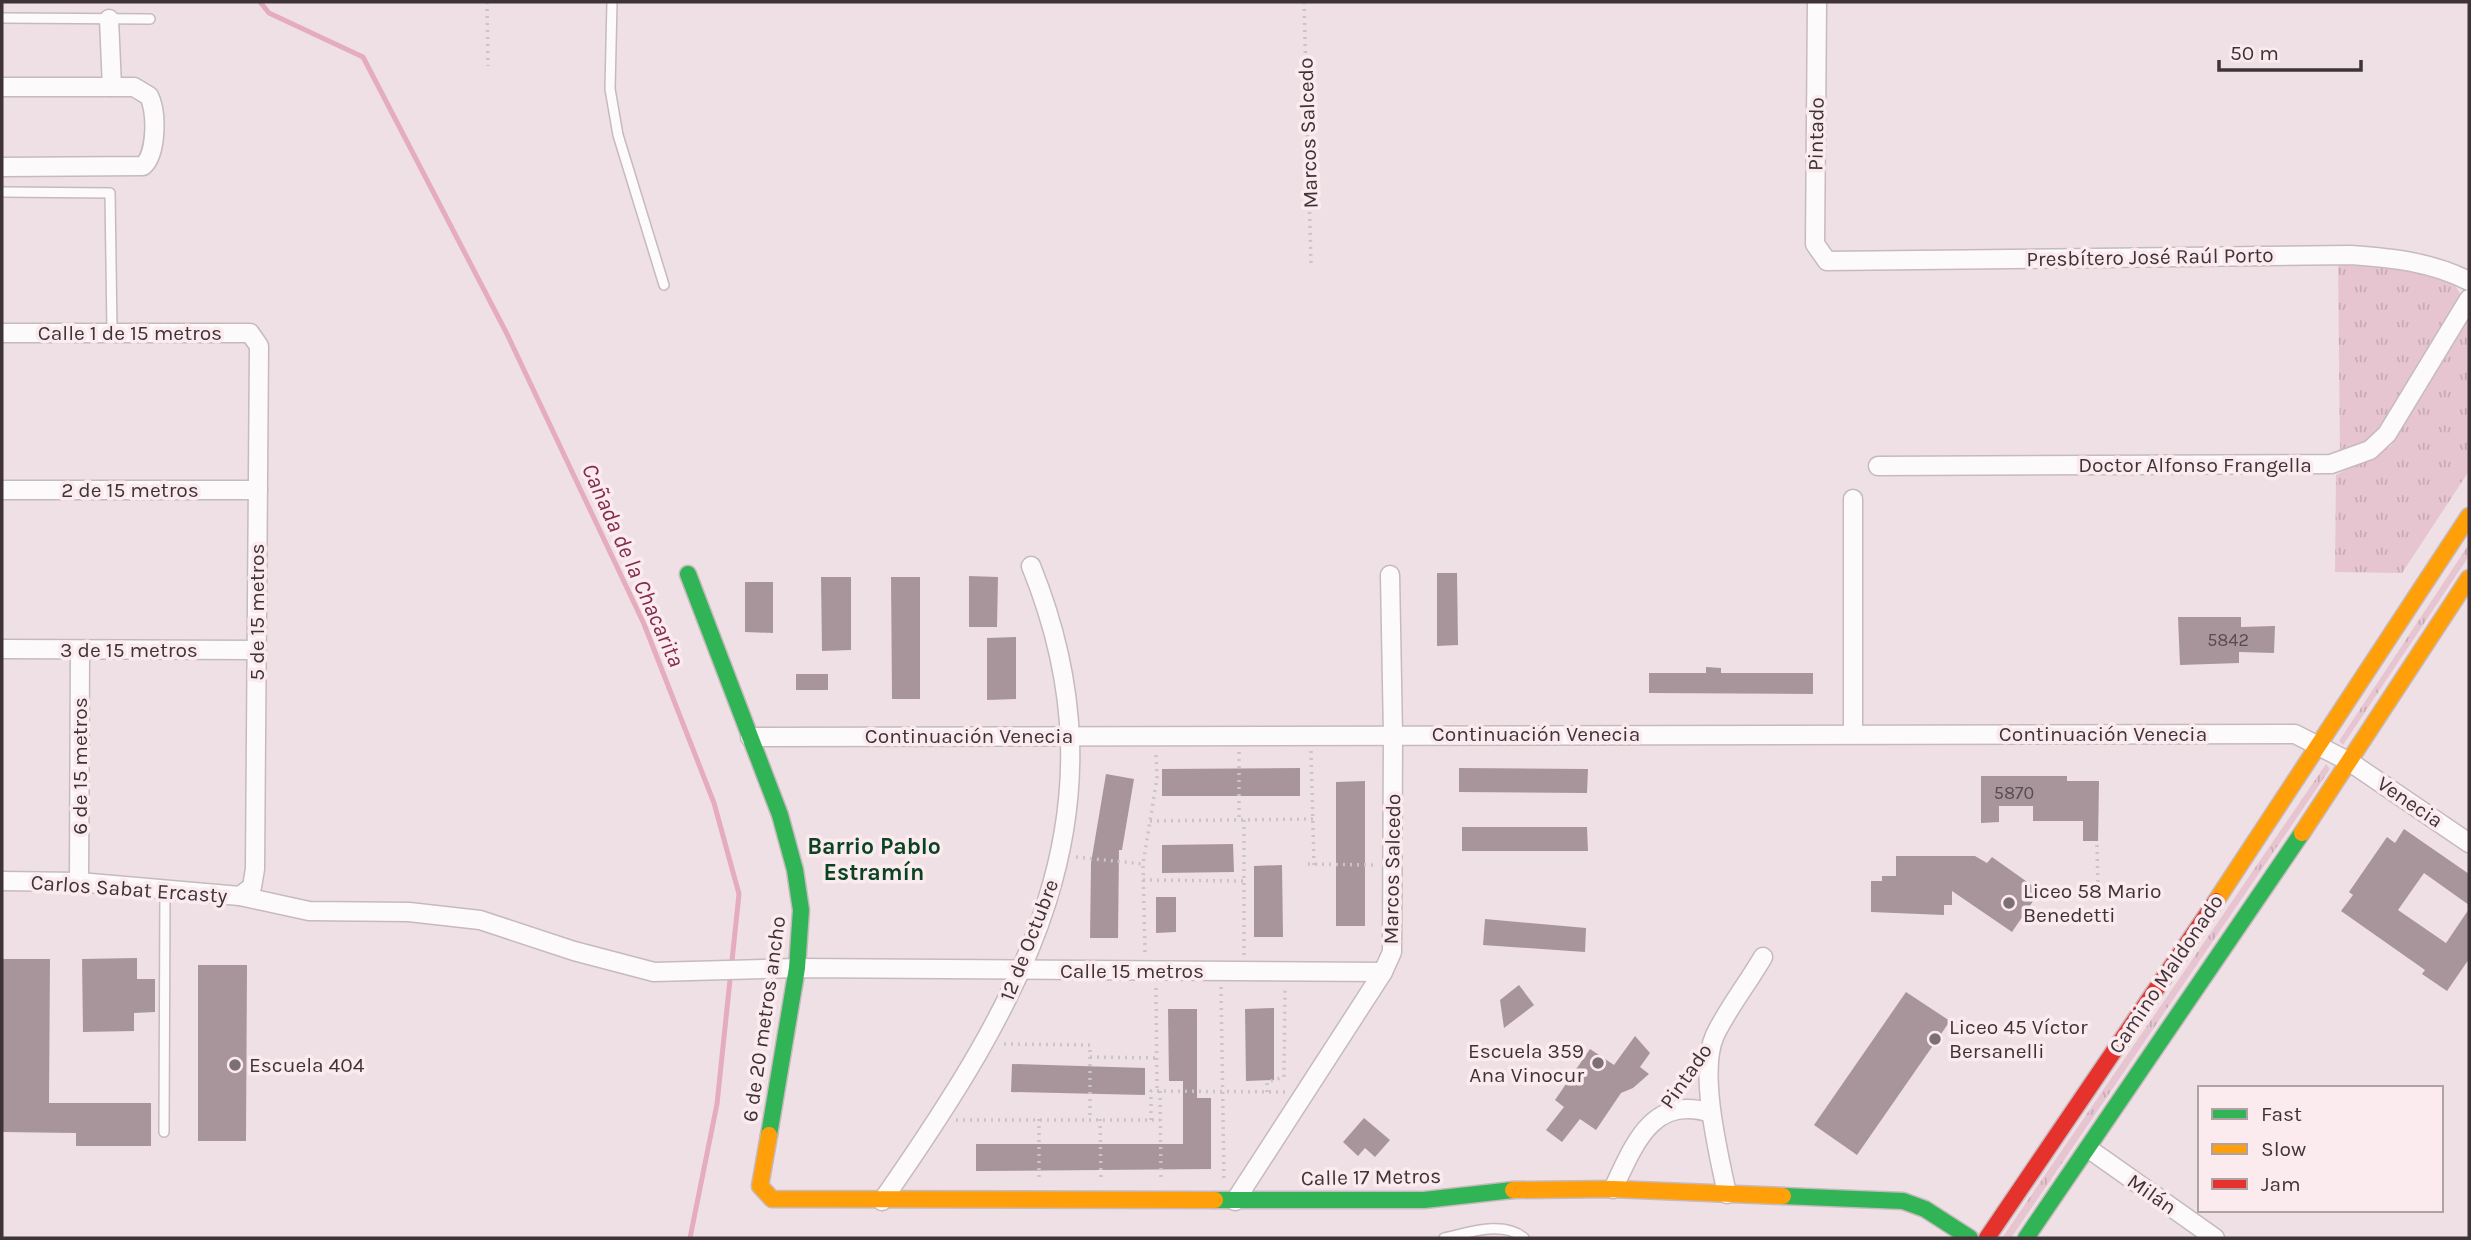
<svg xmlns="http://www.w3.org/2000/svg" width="2471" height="1240" viewBox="0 0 2471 1240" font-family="Karla,sans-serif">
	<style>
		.grass { fill: url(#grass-tufts) }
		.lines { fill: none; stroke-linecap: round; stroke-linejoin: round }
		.stream { stroke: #e5acbe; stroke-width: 5 }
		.building { fill: #a8959c }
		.lane-casing { stroke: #c6babe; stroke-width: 12 }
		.street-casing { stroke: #c6babe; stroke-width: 21 }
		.fast-casing { stroke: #c6babe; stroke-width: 19 }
		.slow-casing { stroke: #c6babe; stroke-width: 19 }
		.jam-casing { stroke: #c6babe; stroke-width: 19 }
		.path { stroke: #cac4c7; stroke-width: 3.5; stroke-dasharray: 2 5; stroke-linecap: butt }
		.lane { stroke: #fdfafb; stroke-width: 9 }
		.street { stroke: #fdfafb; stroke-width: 18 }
		.fast { stroke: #30b455; stroke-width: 16 }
		.slow { stroke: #ff9f0a; stroke-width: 16 }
		.jam { stroke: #e5322d; stroke-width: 16 }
		.poi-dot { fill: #7c7074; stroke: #fbebef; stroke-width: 2.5 }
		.labels { text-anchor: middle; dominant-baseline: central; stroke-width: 7; stroke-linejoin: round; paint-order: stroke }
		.number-label { font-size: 18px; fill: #584c50 }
		.street-label { font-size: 21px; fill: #3e3437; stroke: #fbebef }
		.poi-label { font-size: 21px; fill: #3e3437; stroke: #fbebef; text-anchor: start }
		.water-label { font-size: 23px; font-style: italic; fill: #832b4f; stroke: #fbebef }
		.neighbourhood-label { font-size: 23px; font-weight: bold; fill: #0a4322; stroke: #fbebef }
	</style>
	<defs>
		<pattern id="grass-tufts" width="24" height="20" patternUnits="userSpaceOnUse" patternTransform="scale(1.75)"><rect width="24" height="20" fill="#e7c5d0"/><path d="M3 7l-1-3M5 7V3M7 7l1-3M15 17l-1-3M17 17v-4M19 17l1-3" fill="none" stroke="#c7aab3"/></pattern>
	</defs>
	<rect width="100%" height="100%" fill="#efe0e5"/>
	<g class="grass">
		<path d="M 2338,265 C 2377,265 2415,268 2453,282 L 2461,295 L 2457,306 L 2378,431 L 2356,449 L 2340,453 Z"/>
		<polygon points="2469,319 2469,471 2402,573 2335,572 2336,475 2391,446"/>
		<polygon points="2469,544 2469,556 2343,745 2339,741"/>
		<polygon points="2326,764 2330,769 2011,1238 2002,1238"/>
	</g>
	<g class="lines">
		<polyline class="stream" points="260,2 269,13 363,57 507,334 644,624 714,803 739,894 717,1104 690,1238"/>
	</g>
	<g class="building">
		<polygon points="1437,573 1457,573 1458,645 1437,646"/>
		<polygon points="969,576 998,577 997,627 969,627"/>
		<polygon points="821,577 851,577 851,650 822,651"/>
		<polygon points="891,577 920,577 920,699 892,699"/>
		<polygon points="745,582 773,582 773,633 745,632"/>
		<polygon points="2178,617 2241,617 2241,627 2275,626 2274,653 2239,652 2239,663 2180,665"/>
		<polygon points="1016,637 1016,699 987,700 987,638"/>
		<polygon points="1706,667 1721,668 1721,673 1813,673 1813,694 1649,693 1649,673 1706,673"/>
		<rect x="796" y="674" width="32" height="16"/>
		<polygon points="1300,768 1300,796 1162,796 1162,769"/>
		<polygon points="1459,768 1588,769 1587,793 1459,792"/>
		<polygon points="1106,774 1134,779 1122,850 1119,850 1118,938 1090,938 1091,863"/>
		<polygon points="1981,776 2067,776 2067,781 2099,781 2098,841 2083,841 2083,821 2033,821 2033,806 1999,806 1999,822 1981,823"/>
		<polygon points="1365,781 1365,926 1336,926 1336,782"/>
		<polygon points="1462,827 1587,827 1588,851 1462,851"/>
		<polygon points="2404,829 2469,874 2469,905 2424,873 2398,910 2446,943 2469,909 2469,959 2447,991 2422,974 2425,970 2341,911 2353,895 2349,892 2387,837 2395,843"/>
		<polygon points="1233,844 1234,872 1162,873 1162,845"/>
		<polygon points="1896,856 1975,856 1987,863 1992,857 2040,891 2012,932 1952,891 1952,905 1944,905 1944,915 1871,912 1871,881 1882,881 1882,876 1896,876"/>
		<polygon points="1282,865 1283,937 1254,937 1254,866"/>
		<polygon points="1156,897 1176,897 1176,932 1156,933"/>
		<polygon points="1485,919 1586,928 1585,952 1483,945"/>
		<polygon points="137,958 137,979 155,979 155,1012 134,1013 134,1031 83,1032 82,959"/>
		<polygon points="2,959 50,959 49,1103 151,1103 151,1146 76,1146 76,1133 2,1132"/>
		<polygon points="198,965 247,965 246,1141 198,1141"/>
		<polygon points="1519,985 1534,1005 1504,1028 1500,1000"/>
		<polygon points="1906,992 1950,1021 1857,1155 1814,1125"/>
		<polygon points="1274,1008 1274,1080 1246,1081 1245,1009"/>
		<polygon points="1168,1009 1197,1009 1197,1098 1211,1098 1211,1169 976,1171 976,1144 1183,1144 1183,1081 1169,1081"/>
		<polygon points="1635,1036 1650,1053 1640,1067 1649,1074 1633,1088 1621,1093 1596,1130 1580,1119 1562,1142 1546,1130 1564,1107 1555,1100 1590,1049 1614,1065"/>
		<polygon points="1012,1064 1145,1068 1145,1095 1011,1092"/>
		<polygon points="1364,1118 1390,1140 1375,1157 1365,1148 1358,1156 1343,1142"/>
	</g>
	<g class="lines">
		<defs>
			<g id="lane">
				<polyline points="612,2 610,89 618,135 664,285"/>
				<polyline points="2,18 150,19"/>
				<polyline points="2,192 110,193 112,332"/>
				<polyline points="164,1132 165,888"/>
				<path d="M 1444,1238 C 1468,1233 1503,1220 1524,1238"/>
			</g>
			<g id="street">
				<path d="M 1817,2 L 1815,244 L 1827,261 L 2351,255 C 2393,258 2431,262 2469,281"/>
				<polyline points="109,19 112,87"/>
				<path d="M 2,87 L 134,87 L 149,96 C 157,111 157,154 143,166 L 2,167"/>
				<polyline points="2,333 250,333 259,346 255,869 252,887 240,896 79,882 2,881"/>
				<polyline points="1878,466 2331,464 2370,450 2387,434 2469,299"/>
				<polyline points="2,490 258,490"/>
				<polyline points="1853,499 1853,733"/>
				<polyline points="2,649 256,650"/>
				<polyline points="750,737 2295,734 2350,762 2469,843"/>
				<polyline points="79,882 80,650"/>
				<polyline points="240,896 309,911 409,912 480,920 574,951 654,972 797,968 1383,972"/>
				<polyline points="2089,1149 2215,1238"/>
				<path d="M 1613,1189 C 1634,1145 1652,1094 1711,1113"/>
				<path d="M 1727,1194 C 1719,1155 1698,1072 1715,1035 C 1728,1008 1748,983 1763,957"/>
				<path d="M 882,1201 C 1022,1000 1132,815 1031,566"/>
				<polyline points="1235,1201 1383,972 1392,952 1393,735 1390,575"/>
			</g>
			<g id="fast">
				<polyline points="688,574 780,815 795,870 801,910 797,968 769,1135"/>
				<polyline points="1783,1196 1903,1201 1925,1209 1970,1238"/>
				<polyline points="1215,1200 1424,1200 1513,1190"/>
				<polyline points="2026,1238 2302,833"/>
			</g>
			<g id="slow">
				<polyline points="2302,833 2469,578"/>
				<polyline points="2216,901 2469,516"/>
				<polyline points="769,1135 760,1186 772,1199 1215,1200"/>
				<polyline points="1513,1190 1613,1189 1783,1196"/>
			</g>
			<polyline id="jam" points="1987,1238 2216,901"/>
		</defs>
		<use href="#lane" class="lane-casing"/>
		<use href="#street" class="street-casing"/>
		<use href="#fast" class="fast-casing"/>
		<use href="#slow" class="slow-casing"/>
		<use href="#jam" class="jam-casing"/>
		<g class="path">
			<polyline points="487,2 488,66"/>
			<polyline points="1304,2 1311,264"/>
			<polyline points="1311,751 1314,865"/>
			<polyline points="1239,752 1239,820"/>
			<polyline points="1244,820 1244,955"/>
			<polyline points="1150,821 1313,819"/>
			<polyline points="2097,845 2098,892"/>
			<polyline points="1076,857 1143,864"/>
			<polyline points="1308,864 1376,865"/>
			<polyline points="1143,880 1244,881"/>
			<polyline points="1145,952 1143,864 1157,778 1156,755"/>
			<polyline points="1221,987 1224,1178"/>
			<polyline points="1156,988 1157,1091"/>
			<polyline points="1004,1044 1090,1045 1090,1119"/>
			<polyline points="1090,1057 1157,1058"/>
			<polyline points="1160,1091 1161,1178"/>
			<polyline points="1267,1092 1267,1082 1284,1077 1285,990"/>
			<polyline points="1674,1093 1690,1071"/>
			<polyline points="1039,1119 1039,1180"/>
			<polyline points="1100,1119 1101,1180"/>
			<polyline points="956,1120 1160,1120"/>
			<polyline points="1151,1120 1151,1091 1285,1092"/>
		</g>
		<use href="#lane" class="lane"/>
		<use href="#street" class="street"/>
		<use href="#fast" class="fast"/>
		<use href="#slow" class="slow"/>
		<use href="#jam" class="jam"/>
	</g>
	<g class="poi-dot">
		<circle cx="2009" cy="903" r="7"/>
		<circle cx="1935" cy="1039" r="7"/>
		<circle cx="1598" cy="1063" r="7"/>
		<circle cx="235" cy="1065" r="7"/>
	</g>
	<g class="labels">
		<g class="number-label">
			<text x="2228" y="640">5842</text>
			<text x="2014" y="793">5870</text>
		</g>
		<g class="street-label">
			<text transform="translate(1308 133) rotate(-92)">Marcos Salcedo</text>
			<text transform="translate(1816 134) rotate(-89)">Pintado</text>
			<text transform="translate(2150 257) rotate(-1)">Presbítero José Raúl Porto</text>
			<text x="130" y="333">Calle 1 de 15 metros</text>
			<text x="2195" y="465">Doctor Alfonso Frangella</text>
			<text x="130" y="490">2 de 15 metros</text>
			<text transform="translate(257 612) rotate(-90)">5 de 15 metros</text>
			<text x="129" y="650">3 de 15 metros</text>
			<text x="1536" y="734">Continuación Venecia</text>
			<text x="2103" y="734">Continuación Venecia</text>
			<text x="969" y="736">Continuación Venecia</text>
			<text transform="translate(80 766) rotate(-90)">6 de 15 metros</text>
			<text transform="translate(2410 802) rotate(34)">Venecia</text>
			<text transform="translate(1392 869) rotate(-89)">Marcos Salcedo</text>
			<text transform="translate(129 889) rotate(4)">Carlos Sabat Ercasty</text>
			<text transform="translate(1029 940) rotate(-69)">12 de Octubre</text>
			<text x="1132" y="971">Calle 15 metros</text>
			<text transform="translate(2166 974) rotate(-56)">Camino Maldonado</text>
			<text transform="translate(764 1019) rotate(-82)">6 de 20 metros ancho</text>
			<text transform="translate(1686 1076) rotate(-55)">Pintado</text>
			<text transform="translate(1371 1177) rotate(-1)">Calle 17 Metros</text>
			<text transform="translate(2152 1194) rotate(35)">Milán</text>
		</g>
		<g class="poi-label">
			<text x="2023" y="891">Liceo 58 Mario<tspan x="2023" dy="24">Benedetti</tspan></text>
			<text x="1949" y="1027">Liceo 45 Víctor<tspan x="1949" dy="24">Bersanelli</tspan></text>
			<text x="1584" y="1051" text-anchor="end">Escuela 359<tspan x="1584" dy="24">Ana Vinocur</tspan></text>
			<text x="249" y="1065">Escuela 404</text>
		</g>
		<g class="water-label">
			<text transform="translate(633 565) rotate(66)">Cañada de la Chacarita</text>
		</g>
		<g class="neighbourhood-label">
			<text x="874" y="846">Barrio Pablo<tspan x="874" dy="26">Estramín</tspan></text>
		</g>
	</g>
	<rect width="2471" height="1240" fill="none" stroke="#3e3437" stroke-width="7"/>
	<rect x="2198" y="1086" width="245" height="126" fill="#fbebef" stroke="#afa2a5" stroke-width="2"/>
	<rect x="2212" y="1109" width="35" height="10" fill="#30b455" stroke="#afa2a5" stroke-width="2"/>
	<text x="2261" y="1121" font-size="21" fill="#3e3437">Fast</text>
	<rect x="2212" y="1144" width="35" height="10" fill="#ff9f0a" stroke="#afa2a5" stroke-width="2"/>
	<text x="2261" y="1156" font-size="21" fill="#3e3437">Slow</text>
	<rect x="2212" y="1179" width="35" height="10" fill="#e5322d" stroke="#afa2a5" stroke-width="2"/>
	<text x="2261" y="1191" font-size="21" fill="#3e3437">Jam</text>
	<path d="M2219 60v10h142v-10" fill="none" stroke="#3e3437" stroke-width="3.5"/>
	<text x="2230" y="60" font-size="21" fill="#3e3437" stroke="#fbebef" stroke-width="5" paint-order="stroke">50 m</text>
</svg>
